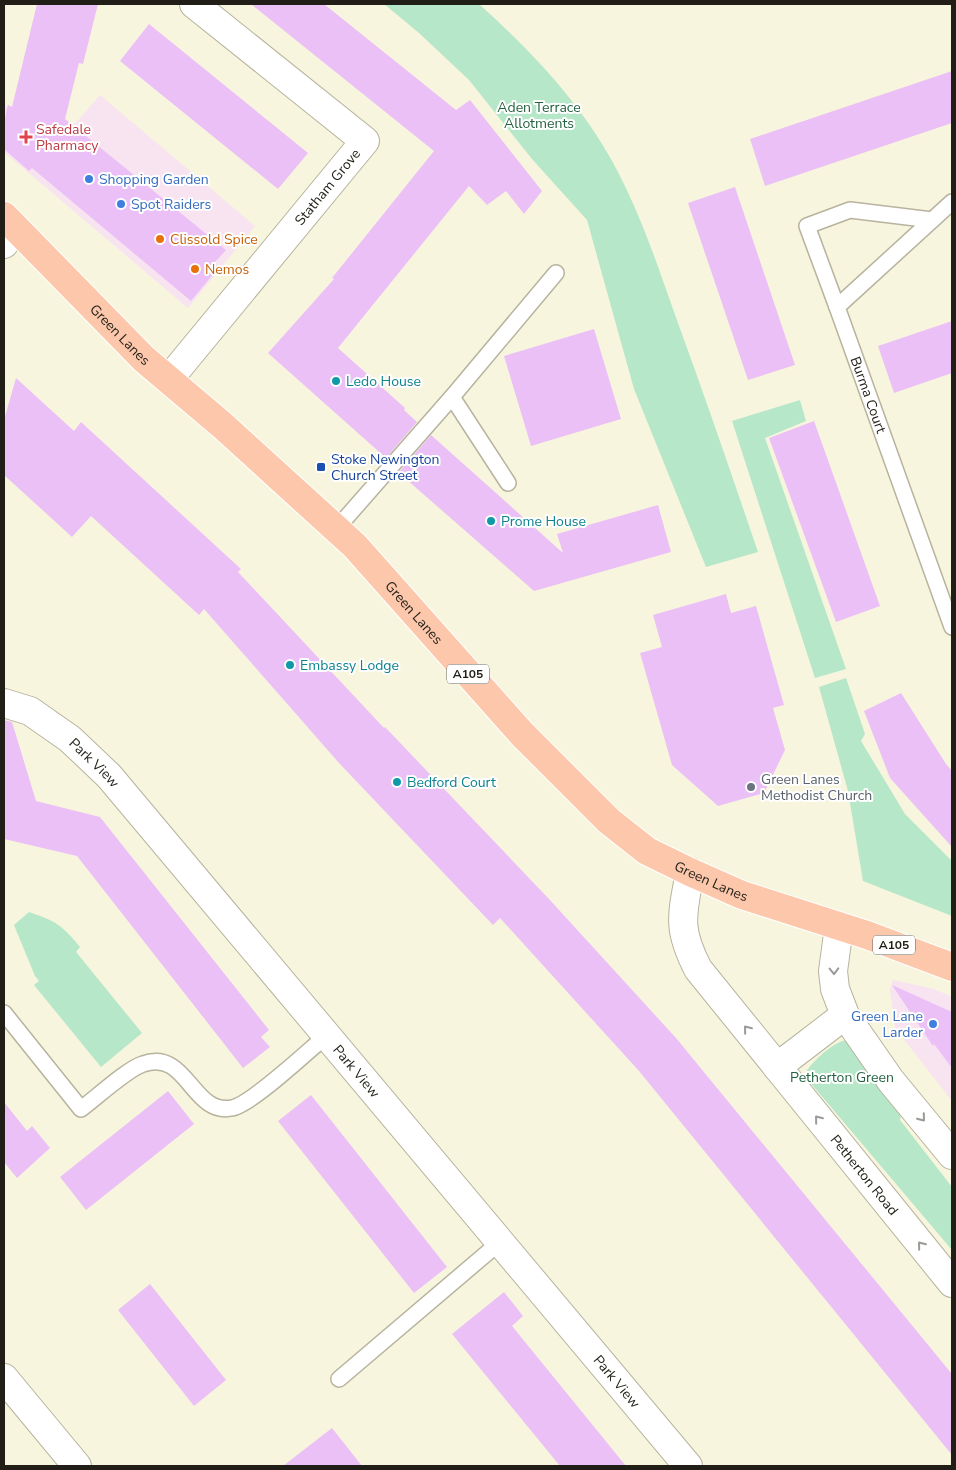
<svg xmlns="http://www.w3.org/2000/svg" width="956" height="1470" viewBox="0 0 956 1470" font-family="'Nunito Sans',sans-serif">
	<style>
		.commercial { fill: #f8e3f1 }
		.green { fill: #b6e7c8 }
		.building { fill: #ebc0f7 }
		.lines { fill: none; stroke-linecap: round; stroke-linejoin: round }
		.service-casing { stroke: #b7b39e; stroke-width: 18 }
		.minor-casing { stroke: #b7b39e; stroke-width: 30 }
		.tertiary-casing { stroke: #b7b39e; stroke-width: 30 }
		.primary-casing { stroke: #fff; stroke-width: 30 }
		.service { stroke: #fff; stroke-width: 15 }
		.minor { stroke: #fff; stroke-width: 28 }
		.tertiary { stroke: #fff; stroke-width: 28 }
		.primary { stroke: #fcc7ab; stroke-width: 28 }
		.oneway { stroke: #9b9a96 }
		.health-dot { fill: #e0444e; stroke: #fff; stroke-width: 2 }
		.shop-dot { fill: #3f7fe0; stroke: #fff; stroke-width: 2 }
		.food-dot { fill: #e8710a; stroke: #fff; stroke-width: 2 }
		.culture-dot { fill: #0f9aa8; stroke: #fff; stroke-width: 2 }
		.transit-dot { fill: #1a4fb4; stroke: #fff; stroke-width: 2 }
		.worship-dot { fill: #6b7280; stroke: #fff; stroke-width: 2 }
		.labels { text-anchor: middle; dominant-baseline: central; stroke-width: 4; stroke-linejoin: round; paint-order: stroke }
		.shield { fill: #fff; stroke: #63625c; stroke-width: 1 }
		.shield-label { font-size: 12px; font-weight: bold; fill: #201e16 }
		.park-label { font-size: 14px; fill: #246241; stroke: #fff }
		.health-label { font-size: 14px; fill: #be3a42; stroke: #fff; text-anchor: start }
		.shop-label { font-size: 14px; fill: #366cbe; stroke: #fff; text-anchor: start }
		.street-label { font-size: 14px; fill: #201e16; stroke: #fff }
		.food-label { font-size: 14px; fill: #c56008; stroke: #fff; text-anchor: start }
		.culture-label { font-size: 14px; fill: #0d838f; stroke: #fff; text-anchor: start }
		.transit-label { font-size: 14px; fill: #164399; stroke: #fff; text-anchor: start }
		.worship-label { font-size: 14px; fill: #5b616d; stroke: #fff; text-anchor: start }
	</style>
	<rect width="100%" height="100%" fill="#f8f5de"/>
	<g class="commercial">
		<polygon points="100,95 255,226 188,308 4,152 4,114 6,105 75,124"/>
		<polygon points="893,980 934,989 952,997 952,1101 895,1028 890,990"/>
	</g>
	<g class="green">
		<path d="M 384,4 L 479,4 C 529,49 578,100 611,159 C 640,211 658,267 678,323 C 706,399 732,476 758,552 L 706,567 L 634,389 L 587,220 L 532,159 L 469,80 L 419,33 Z"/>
		<polygon points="800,400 806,421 765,438 846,669 815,678 732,421"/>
		<polygon points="846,678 865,734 861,741 905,814 952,861 952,916 863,881 848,791 819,687"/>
		<path d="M 29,912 C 56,921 62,925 80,947 L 76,952 L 142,1033 L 101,1067 L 34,985 L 39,981 L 35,976 L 14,925 Z"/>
		<path d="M 847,1040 L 902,1110 L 900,1120 L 952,1187 L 952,1250 L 808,1080 L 806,1072 C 813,1061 834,1041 847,1040 Z"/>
	</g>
	<g class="building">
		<polygon points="37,4 98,4 83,64 79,63 65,119 70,123 70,124 70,123 226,250 214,263 219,267 191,301 32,168 29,171 4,149 4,123 8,105 12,107"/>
		<polygon points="251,4 324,4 456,110 470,100 542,191 524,214 506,191 487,205 469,186 338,348 405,408 404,410 417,422 386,458 268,353 334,279 332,278 434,151"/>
		<polygon points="149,24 308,153 278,189 120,61"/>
		<polygon points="952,71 952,123 765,186 750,139"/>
		<polygon points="735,187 795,365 748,380 688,203"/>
		<polygon points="952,321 952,373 894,393 878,346"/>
		<polygon points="594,329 621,419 531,446 504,356"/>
		<polygon points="16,378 74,431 81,422 241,569 238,572 384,728 385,727 549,899 676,1038 952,1374 952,1455 639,1071 500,918 493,925 339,763 204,609 199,615 91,516 72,537 4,475 4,420"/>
		<polygon points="814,421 880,606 836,622 769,438"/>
		<polygon points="431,435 563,553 557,534 658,505 671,552 534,591 406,479 407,478 400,471"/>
		<polygon points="726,594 731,613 756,606 784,705 773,708 785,750 764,793 718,806 672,765 640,653 662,647 653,615"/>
		<polygon points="901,693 946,764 952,771 952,847 890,778 864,711"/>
		<polygon points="4,720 12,722 36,801 100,817 269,1030 261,1037 270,1047 243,1068 77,856 4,839"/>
		<polygon points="892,985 952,1012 952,1068 934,1044 933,1046"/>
		<polygon points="168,1091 194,1124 86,1210 60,1177"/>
		<polygon points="311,1095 447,1267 414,1293 278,1121"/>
		<polygon points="4,1102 27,1131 32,1126 50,1148 17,1178 4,1162"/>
		<polygon points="150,1284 226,1380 194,1406 118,1310"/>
		<polygon points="504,1292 523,1316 512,1326 626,1466 560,1466 452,1334"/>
		<polygon points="332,1428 362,1466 283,1466"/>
	</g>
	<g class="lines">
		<defs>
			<g id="service">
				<path id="s1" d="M 952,202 L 837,307 L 952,627"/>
				<polyline points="837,307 807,226 850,210 932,220"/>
				<polyline points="452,397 508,483"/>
				<polyline points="337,528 452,397 556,273"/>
				<path d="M 4,1013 L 81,1109 C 96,1098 127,1069 143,1064 C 187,1048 192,1116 232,1108 C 252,1104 308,1051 326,1036"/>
				<polyline points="339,1379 500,1242"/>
			</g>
			<g id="minor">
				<polyline points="4,244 16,229"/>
				<path id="s2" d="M 169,379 L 365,141 L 194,4"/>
				<path id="s3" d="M 4,703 L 30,711 L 70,739 L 109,776 L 688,1466"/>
				<polyline points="777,1067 845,1015"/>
				<polyline points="4,1378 77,1466"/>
			</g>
			<g id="tertiary">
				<path id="s4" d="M 690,872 C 682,916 677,928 698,969 L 952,1283"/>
				<polyline points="839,927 833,971 835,989 845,1015 891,1081 952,1155"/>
			</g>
			<g id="primary">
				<path id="s5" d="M 4,216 L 144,359 L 222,425 L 355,546 L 522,734 L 609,821 L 647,851 L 690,872 L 742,895 L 867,935 L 952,967"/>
			</g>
		</defs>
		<use href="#service" class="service-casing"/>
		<use href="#minor" class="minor-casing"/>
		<use href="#tertiary" class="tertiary-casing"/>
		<use href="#primary" class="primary-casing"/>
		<use href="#service" class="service"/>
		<use href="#minor" class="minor"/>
		<use href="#tertiary" class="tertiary"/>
		<use href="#primary" class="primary"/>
	</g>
	<defs><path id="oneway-chevron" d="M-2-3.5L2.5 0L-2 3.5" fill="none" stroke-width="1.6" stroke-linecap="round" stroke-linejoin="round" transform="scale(1.25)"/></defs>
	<g class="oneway">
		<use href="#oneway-chevron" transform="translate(834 971) rotate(89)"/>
		<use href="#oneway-chevron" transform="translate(747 1029) rotate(-129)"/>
		<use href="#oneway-chevron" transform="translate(922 1118) rotate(51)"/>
		<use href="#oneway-chevron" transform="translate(818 1119) rotate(-129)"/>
		<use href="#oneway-chevron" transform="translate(921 1245) rotate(-129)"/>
	</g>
	<path class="health-dot" d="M23.5 129.5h5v5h5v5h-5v5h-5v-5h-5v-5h5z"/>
	<g class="shop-dot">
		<circle cx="89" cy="179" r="5"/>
		<circle cx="121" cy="204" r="5"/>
		<circle cx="933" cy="1024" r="5"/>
	</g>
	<g class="food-dot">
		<circle cx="160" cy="239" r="5"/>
		<circle cx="195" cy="269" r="5"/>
	</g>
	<g class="culture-dot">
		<circle cx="336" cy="381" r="5"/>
		<circle cx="491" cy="521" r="5"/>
		<circle cx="290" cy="665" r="5"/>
		<circle cx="397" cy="782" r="5"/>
	</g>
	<rect class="transit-dot" x="316" y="462" width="10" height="10" rx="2.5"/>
	<circle class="worship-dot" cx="751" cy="787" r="5"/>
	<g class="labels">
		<g class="shield">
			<rect x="447" y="664.5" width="42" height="19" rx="4"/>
			<rect x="873" y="935.5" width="42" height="19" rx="4"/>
		</g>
		<g class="shield-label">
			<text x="468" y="674">A105</text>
			<text x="894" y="945">A105</text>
		</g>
		<g class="park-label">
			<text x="539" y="107">Aden Terrace<tspan x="539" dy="16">Allotments</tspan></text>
			<text x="842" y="1077">Petherton Green</text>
		</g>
		<g class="health-label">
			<text x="36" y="129">Safedale<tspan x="36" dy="16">Pharmacy</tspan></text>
		</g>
		<g class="shop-label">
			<text x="99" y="179">Shopping Garden</text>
			<text x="131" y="204">Spot Raiders</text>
			<text x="923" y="1016" text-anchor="end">Green Lane<tspan x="923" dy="16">Larder</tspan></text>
		</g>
		<g class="street-label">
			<text stroke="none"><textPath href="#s2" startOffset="249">Statham Grove</textPath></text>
			<text stroke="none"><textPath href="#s5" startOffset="166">Green Lanes</textPath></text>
			<text stroke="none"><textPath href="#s1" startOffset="249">Burma Court</textPath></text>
			<text stroke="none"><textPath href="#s5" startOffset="571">Green Lanes</textPath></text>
			<text stroke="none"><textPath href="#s3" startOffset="110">Park View</textPath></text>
			<text stroke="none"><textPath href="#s5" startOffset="976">Green Lanes</textPath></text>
			<text stroke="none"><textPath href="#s3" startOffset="515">Park View</textPath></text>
			<text stroke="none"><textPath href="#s4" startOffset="365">Petherton Road</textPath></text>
			<text stroke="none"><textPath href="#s3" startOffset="920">Park View</textPath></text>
		</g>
		<g class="food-label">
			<text x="170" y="239">Clissold Spice</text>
			<text x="205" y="269">Nemos</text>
		</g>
		<g class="culture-label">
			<text x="346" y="381">Ledo House</text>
			<text x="501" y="521">Prome House</text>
			<text x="300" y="665">Embassy Lodge</text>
			<text x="407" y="782">Bedford Court</text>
		</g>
		<g class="transit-label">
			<text x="331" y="459">Stoke Newington<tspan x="331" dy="16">Church Street</tspan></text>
		</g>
		<g class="worship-label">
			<text x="761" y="779">Green Lanes<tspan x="761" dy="16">Methodist Church</tspan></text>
		</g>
	</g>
	<rect width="956" height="1470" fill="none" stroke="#201e16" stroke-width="10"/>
</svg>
